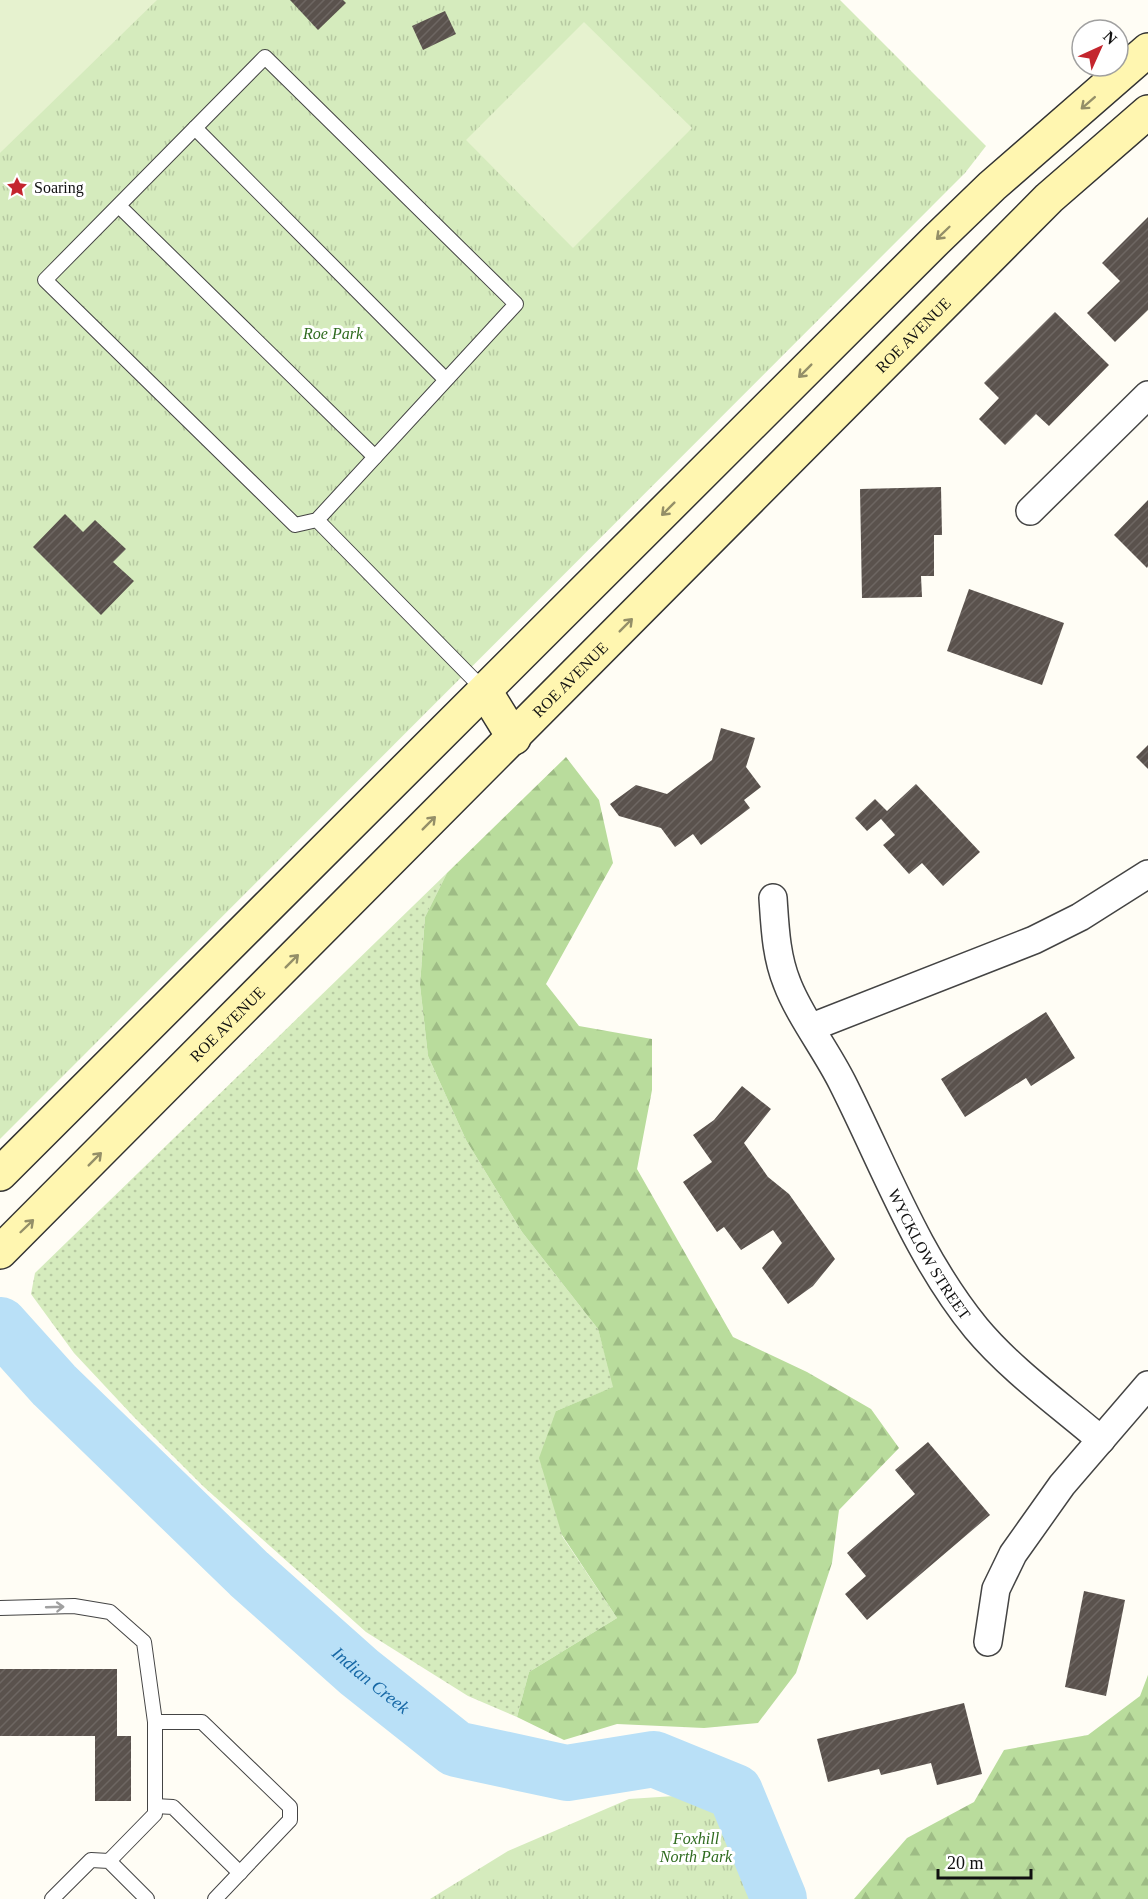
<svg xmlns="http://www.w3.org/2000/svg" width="1148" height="1899" viewBox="0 0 1148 1899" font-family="'Times New Roman',serif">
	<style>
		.grass { fill: url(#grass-dots) }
		.forest { fill: url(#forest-firs) }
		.park { fill: url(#park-tufts) }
		.pitch { fill: #e6f2cf }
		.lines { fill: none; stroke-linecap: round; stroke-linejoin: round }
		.river { stroke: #b9e0f7; stroke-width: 56 }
		.building { fill: url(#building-hatch) }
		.service-casing { stroke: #444; stroke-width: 16 }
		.minor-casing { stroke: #444; stroke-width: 30 }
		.secondary-casing { stroke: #333; stroke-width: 36 }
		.service { stroke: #fff; stroke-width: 14 }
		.minor { stroke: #fff; stroke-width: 27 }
		.secondary { stroke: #fff6b0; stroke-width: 33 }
		.oneway { stroke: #948f68 }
		.oneway2 { stroke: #a0a0a0 }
		.labels { text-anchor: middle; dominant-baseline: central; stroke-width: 6; stroke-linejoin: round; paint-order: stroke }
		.poi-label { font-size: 16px; fill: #111; stroke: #fff; text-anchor: start }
		.park-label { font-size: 16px; font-style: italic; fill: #2f6b1f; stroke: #fff }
		.street-label { font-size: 16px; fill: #111; stroke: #fff }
		.water-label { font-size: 18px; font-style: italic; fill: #1768a6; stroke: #fff }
	</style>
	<defs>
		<pattern id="grass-dots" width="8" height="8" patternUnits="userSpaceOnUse" patternTransform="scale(1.5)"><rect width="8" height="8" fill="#d5ebbd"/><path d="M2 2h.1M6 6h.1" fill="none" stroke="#b6c8a1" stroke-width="1.8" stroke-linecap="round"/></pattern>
		<pattern id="forest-firs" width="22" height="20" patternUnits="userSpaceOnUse" patternTransform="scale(1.5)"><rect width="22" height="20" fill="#b9dc9c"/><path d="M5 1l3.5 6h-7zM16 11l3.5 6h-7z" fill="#9ebc85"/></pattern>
		<pattern id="park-tufts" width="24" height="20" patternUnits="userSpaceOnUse" patternTransform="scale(1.5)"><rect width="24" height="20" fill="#d5ebbd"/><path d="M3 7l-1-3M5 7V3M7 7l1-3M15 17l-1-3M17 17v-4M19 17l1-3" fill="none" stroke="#b6c8a1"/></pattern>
		<pattern id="building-hatch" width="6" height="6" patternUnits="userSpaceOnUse" patternTransform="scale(1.5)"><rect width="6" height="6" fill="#5a524d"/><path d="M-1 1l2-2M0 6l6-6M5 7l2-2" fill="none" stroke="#6d6662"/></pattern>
	</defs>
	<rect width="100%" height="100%" fill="#fffdf5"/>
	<polygon class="grass" points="447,873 425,917 420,985 428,1056 466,1140 522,1232 598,1329 614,1387 556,1411 562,1536 617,1618 529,1672 517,1717 468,1696 366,1632 204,1487 133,1416 74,1353 31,1294 35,1273"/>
	<g class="forest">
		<polygon points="566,757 599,800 613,863 546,984 579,1026 652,1039 652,1090 637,1169 733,1337 807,1372 871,1409 899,1448 839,1510 832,1563 796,1673 758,1723 704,1728 617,1724 564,1740 517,1717 529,1672 617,1618 562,1535 539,1458 556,1411 613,1387 598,1329 522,1232 466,1140 428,1056 420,985 425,917 447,873"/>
		<polygon points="1148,1675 1148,1899 854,1899 907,1838 974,1802 1004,1750 1088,1735 1140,1696"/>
	</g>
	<g class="park">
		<polygon points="0,0 840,0 986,146 965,173 0,1139"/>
		<polygon points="735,1792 779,1899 430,1899 508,1851 629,1799"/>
	</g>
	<g class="pitch">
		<polygon points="0,0 157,0 0,153"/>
		<polygon points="584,22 692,128 573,248 466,140"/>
	</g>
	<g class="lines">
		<path class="river" id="s1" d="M 0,1325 L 54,1385 L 249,1574 L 359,1672 L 456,1749 L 567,1773 L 654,1759 L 735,1792 L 779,1899"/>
	</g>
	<g class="building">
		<polygon points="290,0 343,0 346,3 318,30"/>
		<polygon points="445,11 456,34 423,50 412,26"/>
		<polygon points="1148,217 1148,310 1115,342 1087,313 1120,281 1102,263"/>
		<polygon points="1055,312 1109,365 1049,426 1036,414 1005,445 979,419 999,398 984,383"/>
		<polygon points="941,487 942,535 934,535 934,576 921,576 922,597 862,598 860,489"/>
		<polygon points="1148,500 1148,566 1147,568 1114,535"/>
		<polygon points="65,514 83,532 95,520 126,549 113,562 134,581 101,615 33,547"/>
		<polygon points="969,589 1064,623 1042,685 947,651"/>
		<polygon points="721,728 755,738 746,767 761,787 744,800 750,808 701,845 693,834 675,847 661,828 619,816 610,804 636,785 667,794 712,760"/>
		<polygon points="1148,745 1148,769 1136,757"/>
		<polygon points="916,784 980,852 943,886 922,863 909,874 883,845 895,835 881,819 867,831 855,818 875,799 887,811"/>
		<polygon points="1046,1012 1075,1058 1031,1086 1026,1078 965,1117 941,1079"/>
		<polygon points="742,1086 771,1109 744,1143 768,1177 789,1194 835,1259 813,1286 788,1304 762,1268 782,1243 773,1230 741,1250 724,1227 717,1232 683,1182 712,1162 693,1135 714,1120"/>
		<polygon points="928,1442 990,1515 867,1620 845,1594 866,1576 847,1553 915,1494 895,1470"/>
		<polygon points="1084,1591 1125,1600 1106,1696 1065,1687"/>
		<polygon points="0,1669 117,1669 117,1736 131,1736 131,1801 95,1801 95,1736 0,1736"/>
		<polygon points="964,1703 982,1774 937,1785 931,1763 881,1775 879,1769 828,1782 817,1739"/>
	</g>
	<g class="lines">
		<defs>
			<g id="service">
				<polyline points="195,128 445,379"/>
				<polyline points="119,206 375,457"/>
				<polyline points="317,520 516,304 265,57 45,280 295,525 317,520 485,691"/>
				<polyline points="0,1608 74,1606 110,1612 144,1642 155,1722 202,1722 290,1807 290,1820 215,1899"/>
				<polyline points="155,1806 173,1807 240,1873"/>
				<polyline points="109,1861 155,1814 155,1722"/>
				<polyline points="52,1899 91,1860 109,1861 147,1899"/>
			</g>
			<g id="minor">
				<polyline points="1030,511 1148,395"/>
				<path id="s2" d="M 773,898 C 775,927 776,956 787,983 C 799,1015 826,1050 842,1082 C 884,1165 917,1256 976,1328 C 1011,1370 1059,1404 1101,1440"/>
				<polyline points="812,1027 1034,940 1080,917 1148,874"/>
				<polyline points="988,1642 996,1589 1013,1554 1062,1485 1148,1385"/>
			</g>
			<g id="secondary">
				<polyline points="485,691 514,738"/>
				<polyline points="0,1174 936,240 992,186 1148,50"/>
				<path id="s3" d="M 0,1252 L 1049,198 L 1148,112"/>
			</g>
		</defs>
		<use href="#service" class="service-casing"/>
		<use href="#minor" class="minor-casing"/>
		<use href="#secondary" class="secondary-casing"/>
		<use href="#service" class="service"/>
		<use href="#minor" class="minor"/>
		<use href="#secondary" class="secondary"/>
	</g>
	<defs><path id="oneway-shaft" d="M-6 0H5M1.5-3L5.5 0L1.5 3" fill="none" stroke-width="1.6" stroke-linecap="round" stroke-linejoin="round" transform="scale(1.5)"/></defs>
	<g class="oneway">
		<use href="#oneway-shaft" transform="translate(1088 103) rotate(139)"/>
		<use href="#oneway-shaft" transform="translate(943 233) rotate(136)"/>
		<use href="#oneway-shaft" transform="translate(805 371) rotate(135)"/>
		<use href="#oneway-shaft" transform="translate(668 509) rotate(135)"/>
		<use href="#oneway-shaft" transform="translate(626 625) rotate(-45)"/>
		<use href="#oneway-shaft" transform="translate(429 823) rotate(-45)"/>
		<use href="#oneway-shaft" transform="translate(292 961) rotate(-45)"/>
		<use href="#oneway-shaft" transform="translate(95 1159) rotate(-45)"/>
		<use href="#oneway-shaft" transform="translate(27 1226) rotate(-44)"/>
	</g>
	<use class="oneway2" href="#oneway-shaft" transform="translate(55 1607) rotate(-2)"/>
	<defs>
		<symbol id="sight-bare" viewBox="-9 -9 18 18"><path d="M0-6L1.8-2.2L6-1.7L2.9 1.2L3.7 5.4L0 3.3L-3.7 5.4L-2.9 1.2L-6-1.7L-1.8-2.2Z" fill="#c4262e" stroke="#fff" stroke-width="2.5" paint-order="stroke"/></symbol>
	</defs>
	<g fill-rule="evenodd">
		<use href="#sight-bare" x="2" y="172" width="30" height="30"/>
	</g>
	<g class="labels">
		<g class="poi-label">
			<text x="34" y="187">Soaring</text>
		</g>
		<g class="park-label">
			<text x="333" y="333">Roe Park</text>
			<text x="696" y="1838">Foxhill<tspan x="696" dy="18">North Park</tspan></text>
		</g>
		<g class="street-label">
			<text stroke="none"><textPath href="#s3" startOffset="1294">ROE AVENUE</textPath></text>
			<text stroke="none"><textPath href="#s3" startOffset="808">ROE AVENUE</textPath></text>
			<text stroke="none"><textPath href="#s3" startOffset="322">ROE AVENUE</textPath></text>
			<text stroke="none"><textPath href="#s2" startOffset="393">WYCKLOW STREET</textPath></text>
		</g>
		<g class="water-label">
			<text stroke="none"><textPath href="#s1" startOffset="514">Indian Creek</textPath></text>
		</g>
	</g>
	<g transform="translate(1100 48) rotate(45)"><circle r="28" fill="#ffffff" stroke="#a0a0a0" stroke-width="1.5"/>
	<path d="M0-4.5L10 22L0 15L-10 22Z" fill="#c4262e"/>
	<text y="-9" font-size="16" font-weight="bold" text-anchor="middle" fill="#111111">N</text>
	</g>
	<path d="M938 1869v9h93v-9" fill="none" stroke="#111111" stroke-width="3"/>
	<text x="947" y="1869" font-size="18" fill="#111111" stroke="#ffffff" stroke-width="4.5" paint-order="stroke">20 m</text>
</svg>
